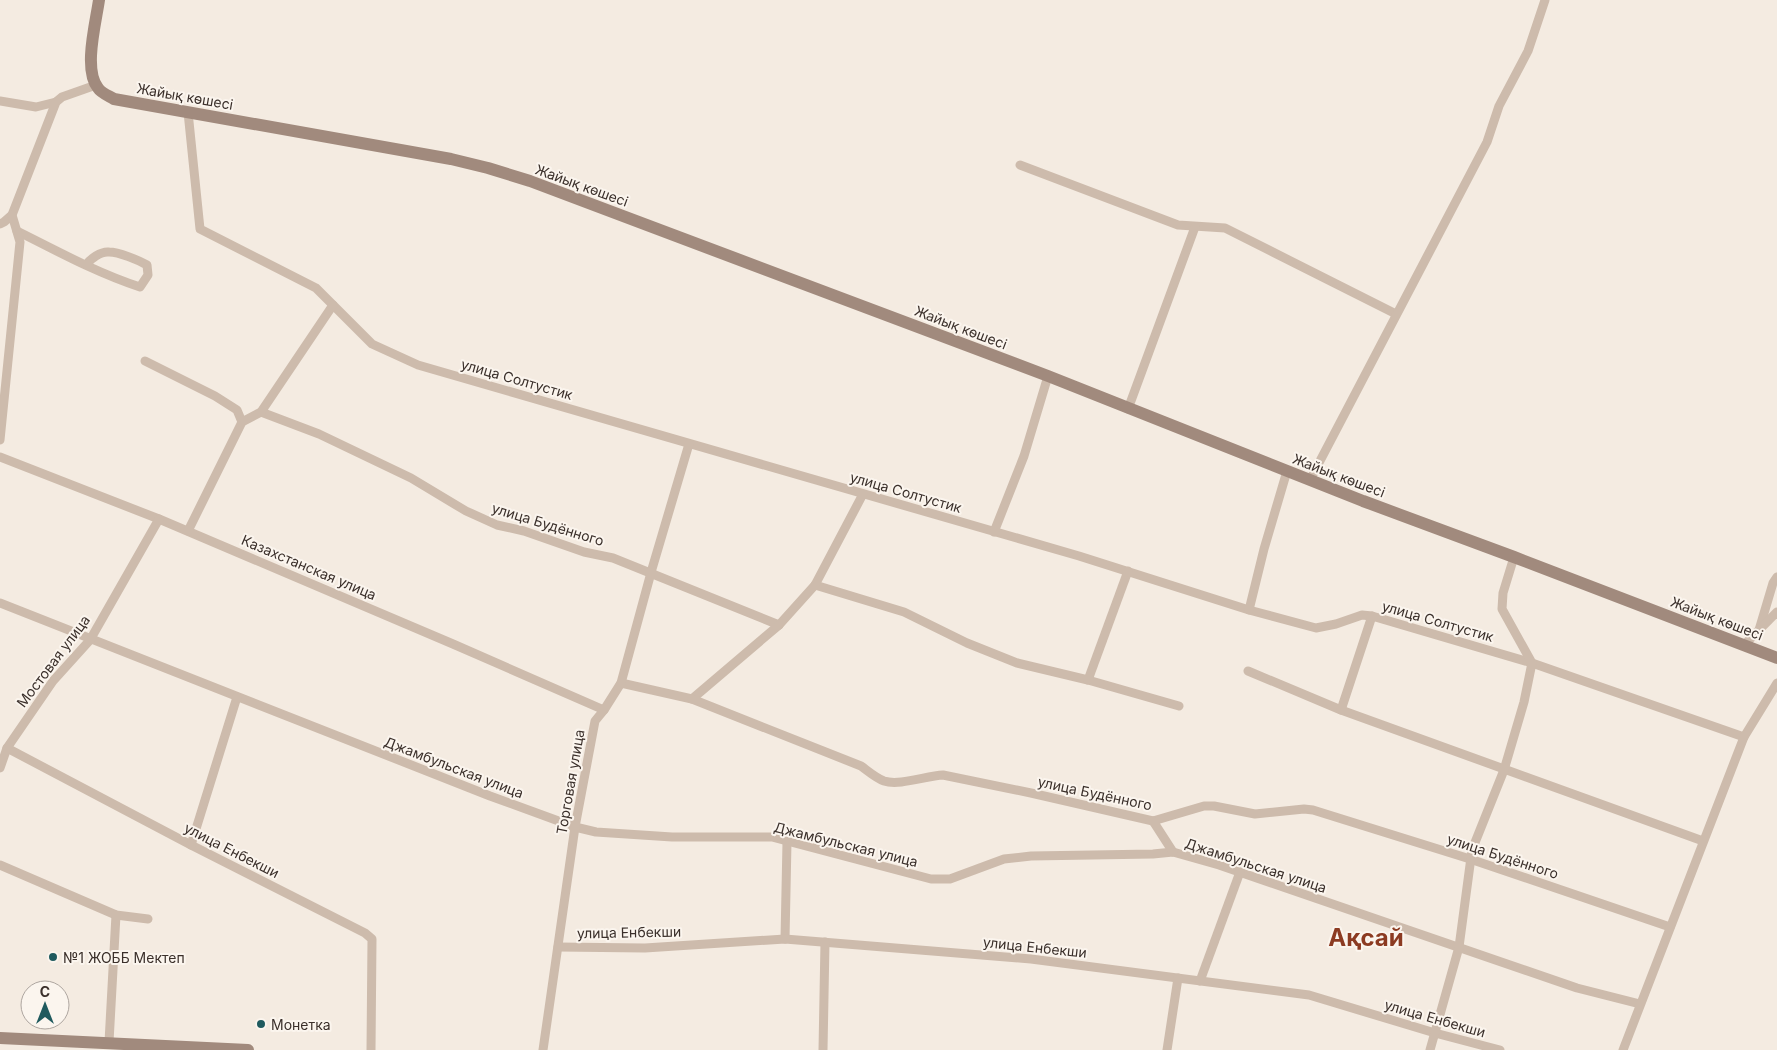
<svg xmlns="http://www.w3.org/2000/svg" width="1777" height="1050" viewBox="0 0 1777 1050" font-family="Inter,sans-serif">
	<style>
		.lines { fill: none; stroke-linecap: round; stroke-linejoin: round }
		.street { stroke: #cdbbac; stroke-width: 9 }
		.secondary { stroke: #a18a7d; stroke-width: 12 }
		.poi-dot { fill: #1f5a5e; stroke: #fbf5ee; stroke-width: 2 }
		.labels { text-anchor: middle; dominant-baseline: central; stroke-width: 4; stroke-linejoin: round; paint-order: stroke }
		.street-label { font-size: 14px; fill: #3b302b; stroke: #fbf5ee }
		.poi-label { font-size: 14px; fill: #3b302b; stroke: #fbf5ee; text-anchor: start }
		.town-label { font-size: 24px; font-weight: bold; fill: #8c3b22; stroke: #fbf5ee }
	</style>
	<rect width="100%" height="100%" fill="#f4ebe1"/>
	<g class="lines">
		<g class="street">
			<polyline points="0,101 36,107 56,102"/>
			<polyline points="188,112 200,229 316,288 372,344 418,365 1079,556 1249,610 1316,628 1336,624 1362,615 1372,616 1532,663 1744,737"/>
			<polyline points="1020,165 1178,225 1225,228 1396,314"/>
			<polyline points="0,224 4,222 12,215 56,102 62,97 96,85"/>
			<path d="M 17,231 C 57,251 97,273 140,287 L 148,275 L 147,265 C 138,260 119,252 109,252 C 101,251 90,259 86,265"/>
			<polyline points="145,361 215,396 237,410 242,422"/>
			<polyline points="1128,409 1195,227"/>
			<polyline points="261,412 319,434 411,478 466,511 497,525 524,531 584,552 613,558 779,625"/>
			<polyline points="0,440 20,242 12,215"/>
			<polyline points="0,457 159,519 453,644 604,710"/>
			<polyline points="1310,480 1487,142 1499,106 1528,51 1545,0"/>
			<polyline points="188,531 242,422 261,412 333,305"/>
			<polyline points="994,532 1024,456 1048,376"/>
			<polyline points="815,585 904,612 967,643 1017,663 1088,680 1179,706"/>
			<polyline points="0,603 490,796 575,827 596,832 672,837 772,837 931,879 950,879 1004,859 1031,856 1153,854 1173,852 1219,865 1577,988 1640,1004"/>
			<polyline points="1249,610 1264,549 1287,471"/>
			<polyline points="1759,630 1773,583 1777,577"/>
			<polyline points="1745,644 1777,612"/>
			<polyline points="1248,671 1341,710 1703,841"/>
			<polyline points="1088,680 1128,571"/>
			<polyline points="621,683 692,699 779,625 815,585 863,494"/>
			<path d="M 692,699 L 861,766 C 868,771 876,778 884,781 C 899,786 926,776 943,775 L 1031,793 L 1153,821 L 1204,806 L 1214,806 L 1255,814 L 1304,809 L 1313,810 L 1470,859 L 1670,927"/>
			<polyline points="1341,710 1372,616"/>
			<polyline points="7,748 191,845 365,933 372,939 371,1050"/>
			<polyline points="0,768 7,748 53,681 90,640 159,519"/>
			<polyline points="1153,821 1173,852"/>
			<polyline points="191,845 237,697"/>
			<polyline points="0,865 116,915 148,919"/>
			<polyline points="785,939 787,842"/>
			<polyline points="558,947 645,948 785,939 1031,959 1309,995 1435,1033 1500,1050"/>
			<polyline points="1200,981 1240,872"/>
			<polyline points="109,1042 116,915"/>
			<polyline points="543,1050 575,827 595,721 604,710 621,683 652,569 689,444"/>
			<polyline points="823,1050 825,942"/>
			<polyline points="1167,1050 1178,978"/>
			<polyline points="1430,1050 1459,947 1472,850 1504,770 1524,702 1532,663 1502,609 1503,593 1514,557"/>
			<polyline points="1623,1050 1744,737 1777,683"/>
		</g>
		<g class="secondary">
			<path d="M 99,0 C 96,22 83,70 98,88 C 101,93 109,96 114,99 L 451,159 L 488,168 L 530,181 L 1048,376 L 1363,501 L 1514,557 L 1777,658"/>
			<polyline points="0,1038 248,1050"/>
		</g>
	</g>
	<g class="poi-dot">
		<circle cx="53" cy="957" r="5"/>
		<circle cx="261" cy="1024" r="5"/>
	</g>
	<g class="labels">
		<g class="street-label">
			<text transform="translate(185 96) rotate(10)">Жайық көшесі</text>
			<text transform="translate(582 185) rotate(20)">Жайық көшесі</text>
			<text transform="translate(961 327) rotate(21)">Жайық көшесі</text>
			<text transform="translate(517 379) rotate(16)">улица Солтустик</text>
			<text transform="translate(1339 475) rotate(21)">Жайық көшесі</text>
			<text transform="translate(906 492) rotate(16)">улица Солтустик</text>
			<text transform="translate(548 524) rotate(17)">улица Будённого</text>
			<text transform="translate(309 567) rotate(23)">Казахстанская улица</text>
			<text transform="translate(1717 618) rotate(21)">Жайық көшесі</text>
			<text transform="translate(1438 621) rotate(16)">улица Солтустик</text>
			<text transform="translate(53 661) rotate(-53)">Мостовая улица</text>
			<text transform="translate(454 767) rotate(21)">Джамбульская улица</text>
			<text transform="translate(570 782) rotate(-80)">Торговая улица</text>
			<text transform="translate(1095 793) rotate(12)">улица Будённого</text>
			<text transform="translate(846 844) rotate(14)">Джамбульская улица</text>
			<text transform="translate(232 850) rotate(27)">улица Енбекши</text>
			<text transform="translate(1503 856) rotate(18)">улица Будённого</text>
			<text transform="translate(1256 865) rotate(18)">Джамбульская улица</text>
			<text transform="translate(629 932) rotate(-1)">улица Енбекши</text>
			<text transform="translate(1035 947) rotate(6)">улица Енбекши</text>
			<text transform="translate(1435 1018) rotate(16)">улица Енбекши</text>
		</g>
		<g class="poi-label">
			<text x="63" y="957">№1 ЖОББ Мектеп</text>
			<text x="271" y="1024">Монетка</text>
		</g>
		<g class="town-label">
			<text x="1366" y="937">Ақсай</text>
		</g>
	</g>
	<g transform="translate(45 1005)"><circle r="24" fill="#fbf5ee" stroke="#aea6a0"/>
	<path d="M0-4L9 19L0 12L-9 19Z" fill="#1f5a5e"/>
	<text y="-8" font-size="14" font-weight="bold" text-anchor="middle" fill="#3b302b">С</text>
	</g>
</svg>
